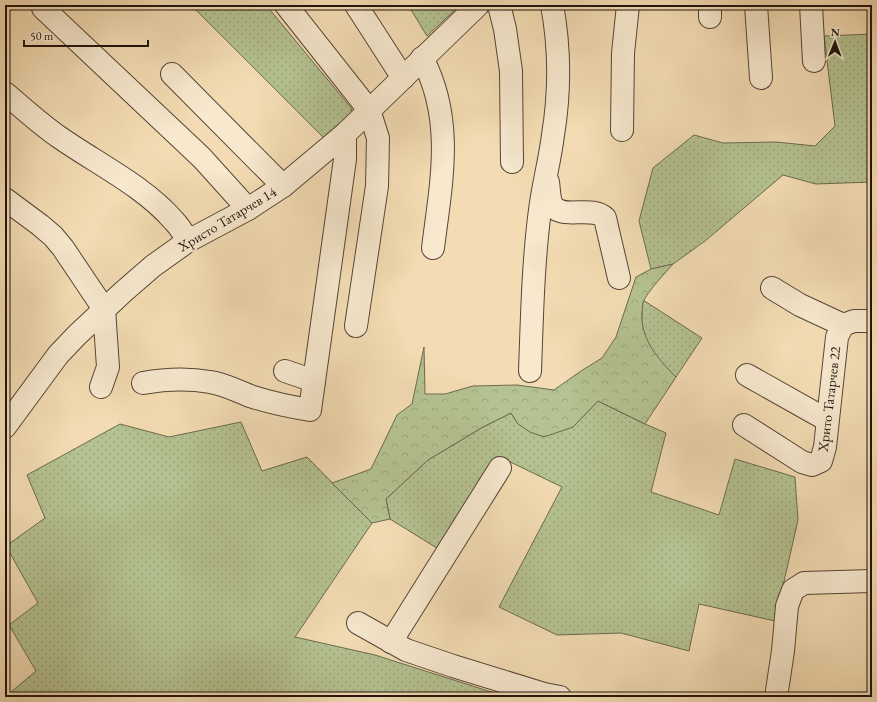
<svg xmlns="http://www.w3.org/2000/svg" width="877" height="702" viewBox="0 0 877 702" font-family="'EB Garamond',serif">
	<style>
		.grass { fill: url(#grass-dots); stroke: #6b6a50 }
		.forest { fill: url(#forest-crowns); stroke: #6b6a50 }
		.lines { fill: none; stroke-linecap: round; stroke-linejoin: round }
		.minor-casing { stroke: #564537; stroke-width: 24 }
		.minor { stroke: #f7e8ce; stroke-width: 22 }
		.labels { text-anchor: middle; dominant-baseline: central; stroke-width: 4; stroke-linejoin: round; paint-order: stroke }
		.street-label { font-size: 14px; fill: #21130e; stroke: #f7e8ce }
	</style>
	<defs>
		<pattern id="grass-dots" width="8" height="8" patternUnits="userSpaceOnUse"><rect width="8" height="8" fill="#b5c291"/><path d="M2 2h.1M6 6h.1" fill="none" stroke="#9ba67c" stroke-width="1.8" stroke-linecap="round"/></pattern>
		<pattern id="forest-crowns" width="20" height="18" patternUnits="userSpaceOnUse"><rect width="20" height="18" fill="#b5c291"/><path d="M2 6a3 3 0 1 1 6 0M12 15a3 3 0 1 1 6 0" fill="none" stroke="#9ba67c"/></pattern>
	</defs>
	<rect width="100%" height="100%" fill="#f3dcb3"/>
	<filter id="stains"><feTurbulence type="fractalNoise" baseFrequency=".005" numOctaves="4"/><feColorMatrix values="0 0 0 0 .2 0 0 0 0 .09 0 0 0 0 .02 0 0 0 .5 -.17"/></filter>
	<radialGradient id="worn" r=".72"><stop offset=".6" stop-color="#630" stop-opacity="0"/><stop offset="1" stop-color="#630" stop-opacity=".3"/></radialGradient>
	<g class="grass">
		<polygon points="191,5 266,5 351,108 353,114 325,139"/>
		<polygon points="408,5 460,5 427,36"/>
		<polygon points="872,34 872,182 816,184 783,175 705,241 673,264 651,269 639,221 653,168 694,135 723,143 776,142 815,146 835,126 824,36"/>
		<path d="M 643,300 L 702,338 L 676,377 C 663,364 645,348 643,329 C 641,319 642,310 643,300 Z"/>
		<polygon points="598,401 645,424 666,433 651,492 719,515 735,459 795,477 798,520 775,621 699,604 689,651 621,633 557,635 499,607 562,487 498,456 440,550 390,519 386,499 428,460 483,427 511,413 518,424 573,427"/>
		<polygon points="241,422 262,471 307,457 372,523 295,637 375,655 507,697 5,697 36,671 9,625 38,603 6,546 45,518 27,475 120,424 169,437"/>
	</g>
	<path class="forest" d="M 673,264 C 665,273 650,289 644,300 C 642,303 643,308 642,312 C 640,339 658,359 676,377 L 645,424 L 598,401 L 573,427 L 544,437 L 530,432 L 518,424 L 511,413 L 483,427 L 428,460 L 386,499 L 390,519 L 372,523 L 332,483 L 371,469 L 397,415 L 412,404 L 424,347 L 425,394 L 445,394 L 473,386 L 517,385 L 554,390 L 581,371 L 602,358 L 616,337 L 636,277 L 651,269 Z"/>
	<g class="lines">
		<defs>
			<g id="minor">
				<polyline points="286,5 369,110 378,138 377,186 356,326"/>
				<polyline points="356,5 403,78"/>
				<polyline points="499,5 505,29 511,71 512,162"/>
				<polyline points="710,5 710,17"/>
				<polyline points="756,5 761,78"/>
				<polyline points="811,5 814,61"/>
				<polyline points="43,8 202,158 248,209"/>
				<path d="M 422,58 C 455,120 441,183 433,248"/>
				<polyline points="172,74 283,186"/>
				<path d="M 5,93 C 23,108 40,124 59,137 C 96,163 144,186 174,221 C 180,227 184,234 188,241"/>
				<polyline points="622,130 623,53 628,5"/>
				<path d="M 548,182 C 549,189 549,197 551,203 C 559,222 592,204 605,218 L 619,278"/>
				<polyline points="5,199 40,225 53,236 63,248 104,309 108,367 101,387"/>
				<polyline points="772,288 800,305 843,325"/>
				<polyline points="285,371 314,381"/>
				<path d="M 530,371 C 532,317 533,263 540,210 C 543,185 550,160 553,135 C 560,92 560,48 552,5"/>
				<polyline points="747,375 827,420"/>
				<path d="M 143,383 C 165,379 188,378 210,382 C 225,384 239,392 253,397 C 272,403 291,407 310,410 L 345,159 L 345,134"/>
				<polyline points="744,425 802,462 812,465 821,461 825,447 837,337 843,325 854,321 872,321"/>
				<polyline points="5,427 58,355 77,335 123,292 153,266 188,241 248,209 283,186 345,134 478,5"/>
				<polyline points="358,623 406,650 453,666 544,694 560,697"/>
				<polyline points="391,642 500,468"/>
				<polyline points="776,697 783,651 787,606 793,590 804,583 872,581"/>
			</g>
		</defs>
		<use href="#minor" class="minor-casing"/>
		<use href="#minor" class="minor"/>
	</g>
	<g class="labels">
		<g class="street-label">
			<text transform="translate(227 219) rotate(-31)">Христо Татарчев 14</text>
			<text transform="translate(829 399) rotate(-83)">Хрито Татарчев 22</text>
		</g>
	</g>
	<rect width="877" height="702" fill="none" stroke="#f3dcb3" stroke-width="20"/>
	<rect x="6" y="6" width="865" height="690" fill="none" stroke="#21130e" stroke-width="2"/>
	<rect x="10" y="10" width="857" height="682" fill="none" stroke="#21130e"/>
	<g transform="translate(835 42) rotate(1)" stroke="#f7e8ce" stroke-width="3" paint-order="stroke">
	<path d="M0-3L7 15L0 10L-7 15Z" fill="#21130e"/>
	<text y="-6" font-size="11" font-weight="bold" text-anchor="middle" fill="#21130e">N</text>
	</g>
	<path d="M24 40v6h124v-6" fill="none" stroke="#21130e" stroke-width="2"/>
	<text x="30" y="40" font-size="12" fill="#21130e" stroke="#f7e8ce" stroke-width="3" paint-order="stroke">50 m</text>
	<rect width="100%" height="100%" filter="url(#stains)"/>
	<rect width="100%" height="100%" fill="url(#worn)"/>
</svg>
